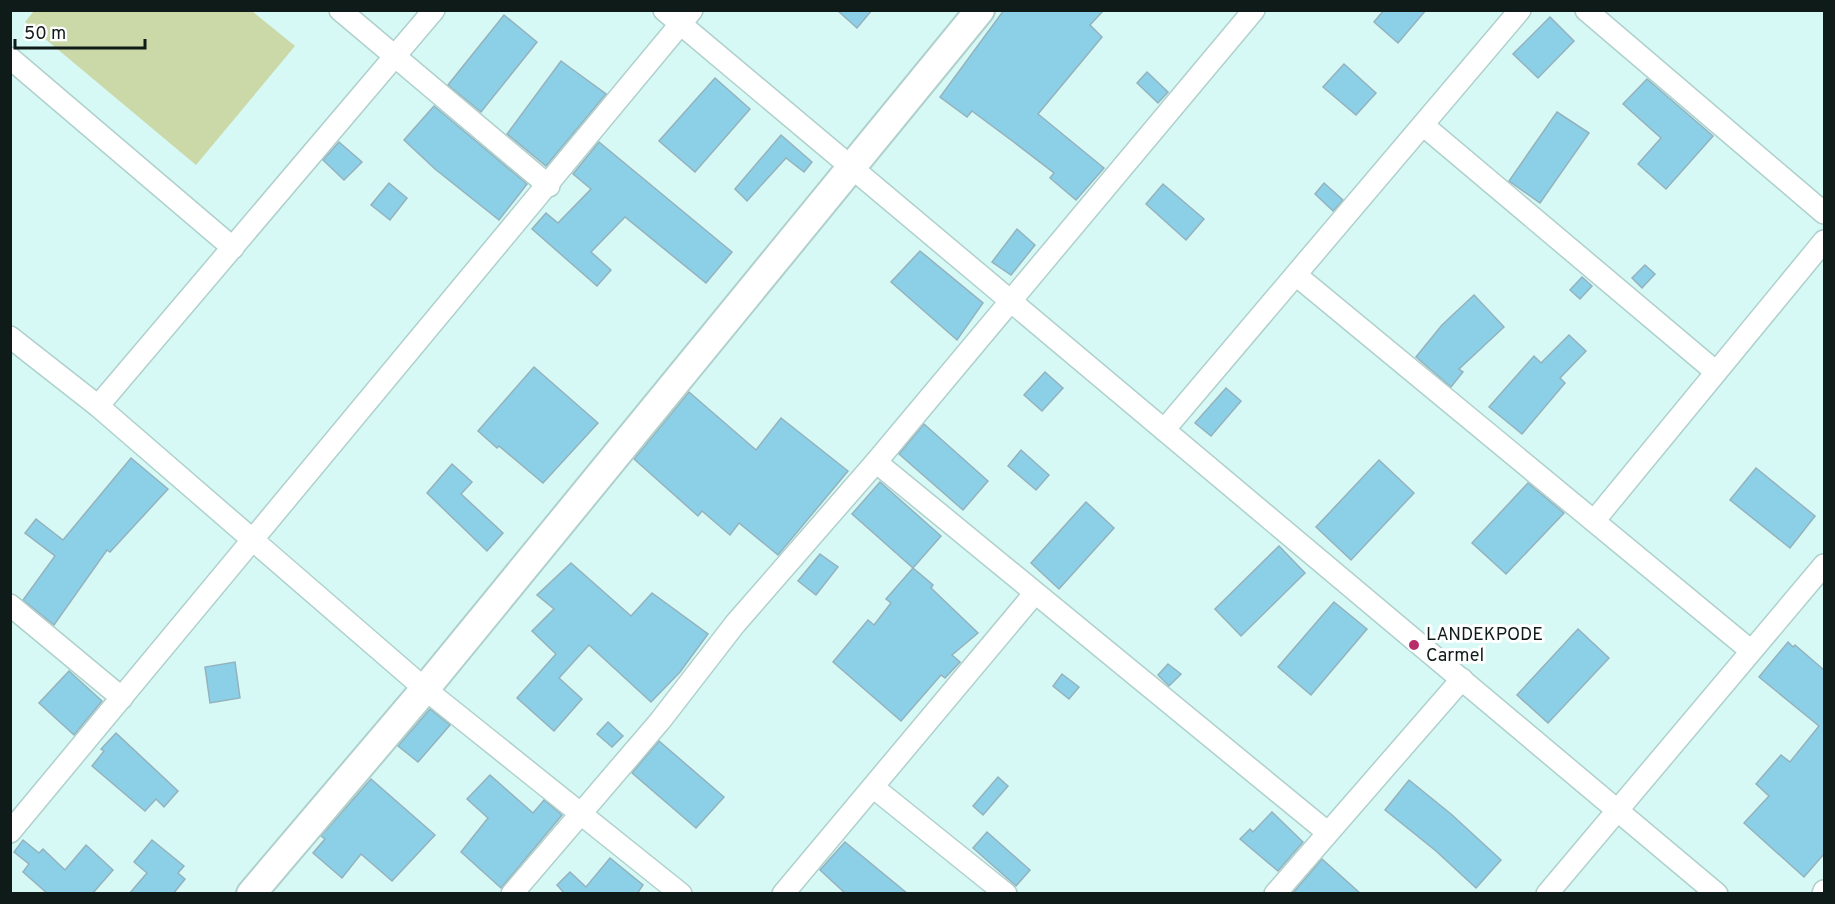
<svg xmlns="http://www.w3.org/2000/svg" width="1835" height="904" viewBox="0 0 1835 904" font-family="Overpass,sans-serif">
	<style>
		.green { fill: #cbd8a7 }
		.building { fill: #8cd0e8; stroke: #94b2bd; stroke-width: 1.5 }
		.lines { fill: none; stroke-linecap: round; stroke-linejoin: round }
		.street-casing { stroke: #afd0cc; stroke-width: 24 }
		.secondary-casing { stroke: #afd0cc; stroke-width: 32 }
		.street { stroke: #fff; stroke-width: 21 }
		.secondary { stroke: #fff; stroke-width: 28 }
		.poi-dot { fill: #b82d69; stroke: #fefefe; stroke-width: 2 }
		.labels { text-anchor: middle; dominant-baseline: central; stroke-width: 6; stroke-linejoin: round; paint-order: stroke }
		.poi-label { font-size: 18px; fill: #0e1b19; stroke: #fefefe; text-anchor: start }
	</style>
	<rect width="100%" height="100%" fill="#d7f9f5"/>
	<polygon class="green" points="34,11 252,11 295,46 196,165 25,22"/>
	<g class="building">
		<polygon points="837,10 872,10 857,28"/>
		<polygon points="1004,10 1104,10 1090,25 1102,37 1038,114 1104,168 1076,200 1050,178 1054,173 1015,143 972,111 967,117 940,97"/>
		<polygon points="1384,10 1426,10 1398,43 1374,22"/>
		<polygon points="504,15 537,42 481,112 448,85"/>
		<polygon points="1550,17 1574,41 1538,78 1513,54"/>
		<polygon points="561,61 606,94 546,166 507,134"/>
		<polygon points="1344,64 1376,93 1356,115 1323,87"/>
		<polygon points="1147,72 1168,92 1158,103 1137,83"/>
		<polygon points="715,78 750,109 695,172 659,141"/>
		<polygon points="1647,79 1713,136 1666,189 1638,164 1661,138 1623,104"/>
		<polygon points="434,106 527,184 499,220 435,169 404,140"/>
		<polygon points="1557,112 1589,133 1540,203 1509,181"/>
		<polygon points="781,135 812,162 804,172 786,158 747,201 735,189"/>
		<polygon points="339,142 362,162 344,180 323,160"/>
		<polygon points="599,142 732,252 706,283 625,217 591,252 611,270 597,286 532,229 546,213 558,223 591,189 573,174"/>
		<polygon points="389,183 407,198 390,220 371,205"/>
		<polygon points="1324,183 1343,200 1333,211 1315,194"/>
		<polygon points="1163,184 1204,219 1186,240 1146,204"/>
		<polygon points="1017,229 1035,245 1011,275 992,262"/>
		<polygon points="920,251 983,303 957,340 891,282"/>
		<polygon points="1645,265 1655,274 1642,288 1632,278"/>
		<polygon points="1582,277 1592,286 1580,299 1570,290"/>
		<polygon points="1474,295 1504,327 1459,369 1463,372 1451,387 1416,357 1442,325"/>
		<polygon points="1569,335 1586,351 1560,378 1565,383 1522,434 1489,407 1534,356 1541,363"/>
		<polygon points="534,367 598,423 543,483 499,446 497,448 478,431"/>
		<polygon points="1045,372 1063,388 1042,411 1024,395"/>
		<polygon points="1226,388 1241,401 1211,436 1195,423"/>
		<polygon points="689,392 756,450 781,418 848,471 778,555 739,523 730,535 702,511 698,516 634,459"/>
		<polygon points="924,424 988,481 963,510 899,454"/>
		<polygon points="1021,450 1049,475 1036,490 1008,466"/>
		<polygon points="131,458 168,489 110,552 107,550 54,625 23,600 55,556 25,533 36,519 63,540"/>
		<polygon points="1379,460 1414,493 1351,560 1316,527"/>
		<polygon points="452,464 472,482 461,494 503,533 487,551 427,493"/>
		<polygon points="1756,468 1815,516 1790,548 1730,500"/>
		<polygon points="880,482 941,536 913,568 852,514"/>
		<polygon points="1528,483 1564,513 1506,574 1472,543"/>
		<polygon points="1086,502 1114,528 1059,589 1031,563"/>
		<polygon points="1279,546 1305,573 1241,636 1215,609"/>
		<polygon points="820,554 838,567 816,595 798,581"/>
		<polygon points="571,563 631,616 652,593 708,634 680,672 651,702 589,645 559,678 582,699 554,731 517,698 556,654 532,631 554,609 537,595"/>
		<polygon points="913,568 933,585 931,588 978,633 952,655 960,662 945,678 941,675 901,721 833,662 868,620 874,625 891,603 886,599"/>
		<polygon points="1334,602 1367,629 1311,695 1278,667"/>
		<polygon points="1578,629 1609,658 1548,723 1517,695"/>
		<polygon points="1788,642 1793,647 1795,645 1824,670 1824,854 1804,877 1744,823 1769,796 1756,784 1781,755 1790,762 1819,726 1759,677"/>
		<polygon points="235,662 240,698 210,703 205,667"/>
		<polygon points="1168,664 1181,674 1169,686 1158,675"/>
		<polygon points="69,671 102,701 74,735 39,703"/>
		<polygon points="1062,674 1079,687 1069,699 1053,686"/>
		<polygon points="430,709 450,725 418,762 398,746"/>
		<polygon points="608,722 623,736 612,747 597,734"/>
		<polygon points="116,733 178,791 164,807 156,799 145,811 92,766 104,751 101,749"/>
		<polygon points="659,741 724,797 696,828 632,773"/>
		<polygon points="490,775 533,813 544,800 562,815 501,888 461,852 488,818 467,799"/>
		<polygon points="998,777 1008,786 983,815 973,806"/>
		<polygon points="371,779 435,835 392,881 361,854 342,878 313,853 325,839 321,836"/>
		<polygon points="1409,780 1451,814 1501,860 1476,888 1436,851 1385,810"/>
		<polygon points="1272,812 1303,842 1278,871 1240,839 1250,829 1253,832"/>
		<polygon points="987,832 1030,870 1016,886 973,848"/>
		<polygon points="23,840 39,853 43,849 65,870 86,845 113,870 92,894 48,894 23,872 29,864 14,852"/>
		<polygon points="152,840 184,866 178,873 185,879 173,894 129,894 147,873 134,862"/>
		<polygon points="845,842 908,894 846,894 820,870"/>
		<polygon points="610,858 643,885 637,894 565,894 557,885 570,872 586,887"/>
		<polygon points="1322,859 1361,894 1292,894"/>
	</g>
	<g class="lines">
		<defs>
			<g id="street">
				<polyline points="340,10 549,186"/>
				<polyline points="664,10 1717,894"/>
				<polyline points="1586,10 1824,213"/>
				<polyline points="10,58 233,248"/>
				<polyline points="1423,125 1716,372"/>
				<polyline points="1296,275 1750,650"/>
				<polyline points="10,337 98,406 425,689 681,894"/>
				<polyline points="98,406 434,10"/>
				<polyline points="1164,430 1520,10"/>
				<polyline points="876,462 1327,832"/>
				<polyline points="1594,521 1824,241"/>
				<polyline points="10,605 122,698"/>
				<polyline points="873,787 1006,894"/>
				<polyline points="10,832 692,10"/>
				<polyline points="512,894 660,721 735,624 876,462 1254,10"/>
				<polyline points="783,894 1035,593"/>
				<polyline points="1275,894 1462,679"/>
				<polyline points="1547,894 1824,565"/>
				<polyline points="1823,894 1824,891"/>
			</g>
			<polyline id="secondary" points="251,894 425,689 980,10"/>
		</defs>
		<use href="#street" class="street-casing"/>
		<use href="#secondary" class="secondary-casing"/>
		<use href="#street" class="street"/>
		<use href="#secondary" class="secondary"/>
	</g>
	<circle class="poi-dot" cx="1414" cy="645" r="6"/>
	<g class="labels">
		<g class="poi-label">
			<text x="1426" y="635">LANDEKPODE<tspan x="1426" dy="21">Carmel</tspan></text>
		</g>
	</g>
	<rect width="1835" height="904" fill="none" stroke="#0e1b19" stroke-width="24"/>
	<path d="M15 39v9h130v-9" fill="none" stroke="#0e1b19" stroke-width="3"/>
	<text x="24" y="39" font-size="18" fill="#0e1b19" stroke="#fefefe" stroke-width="4.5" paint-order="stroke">50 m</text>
</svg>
